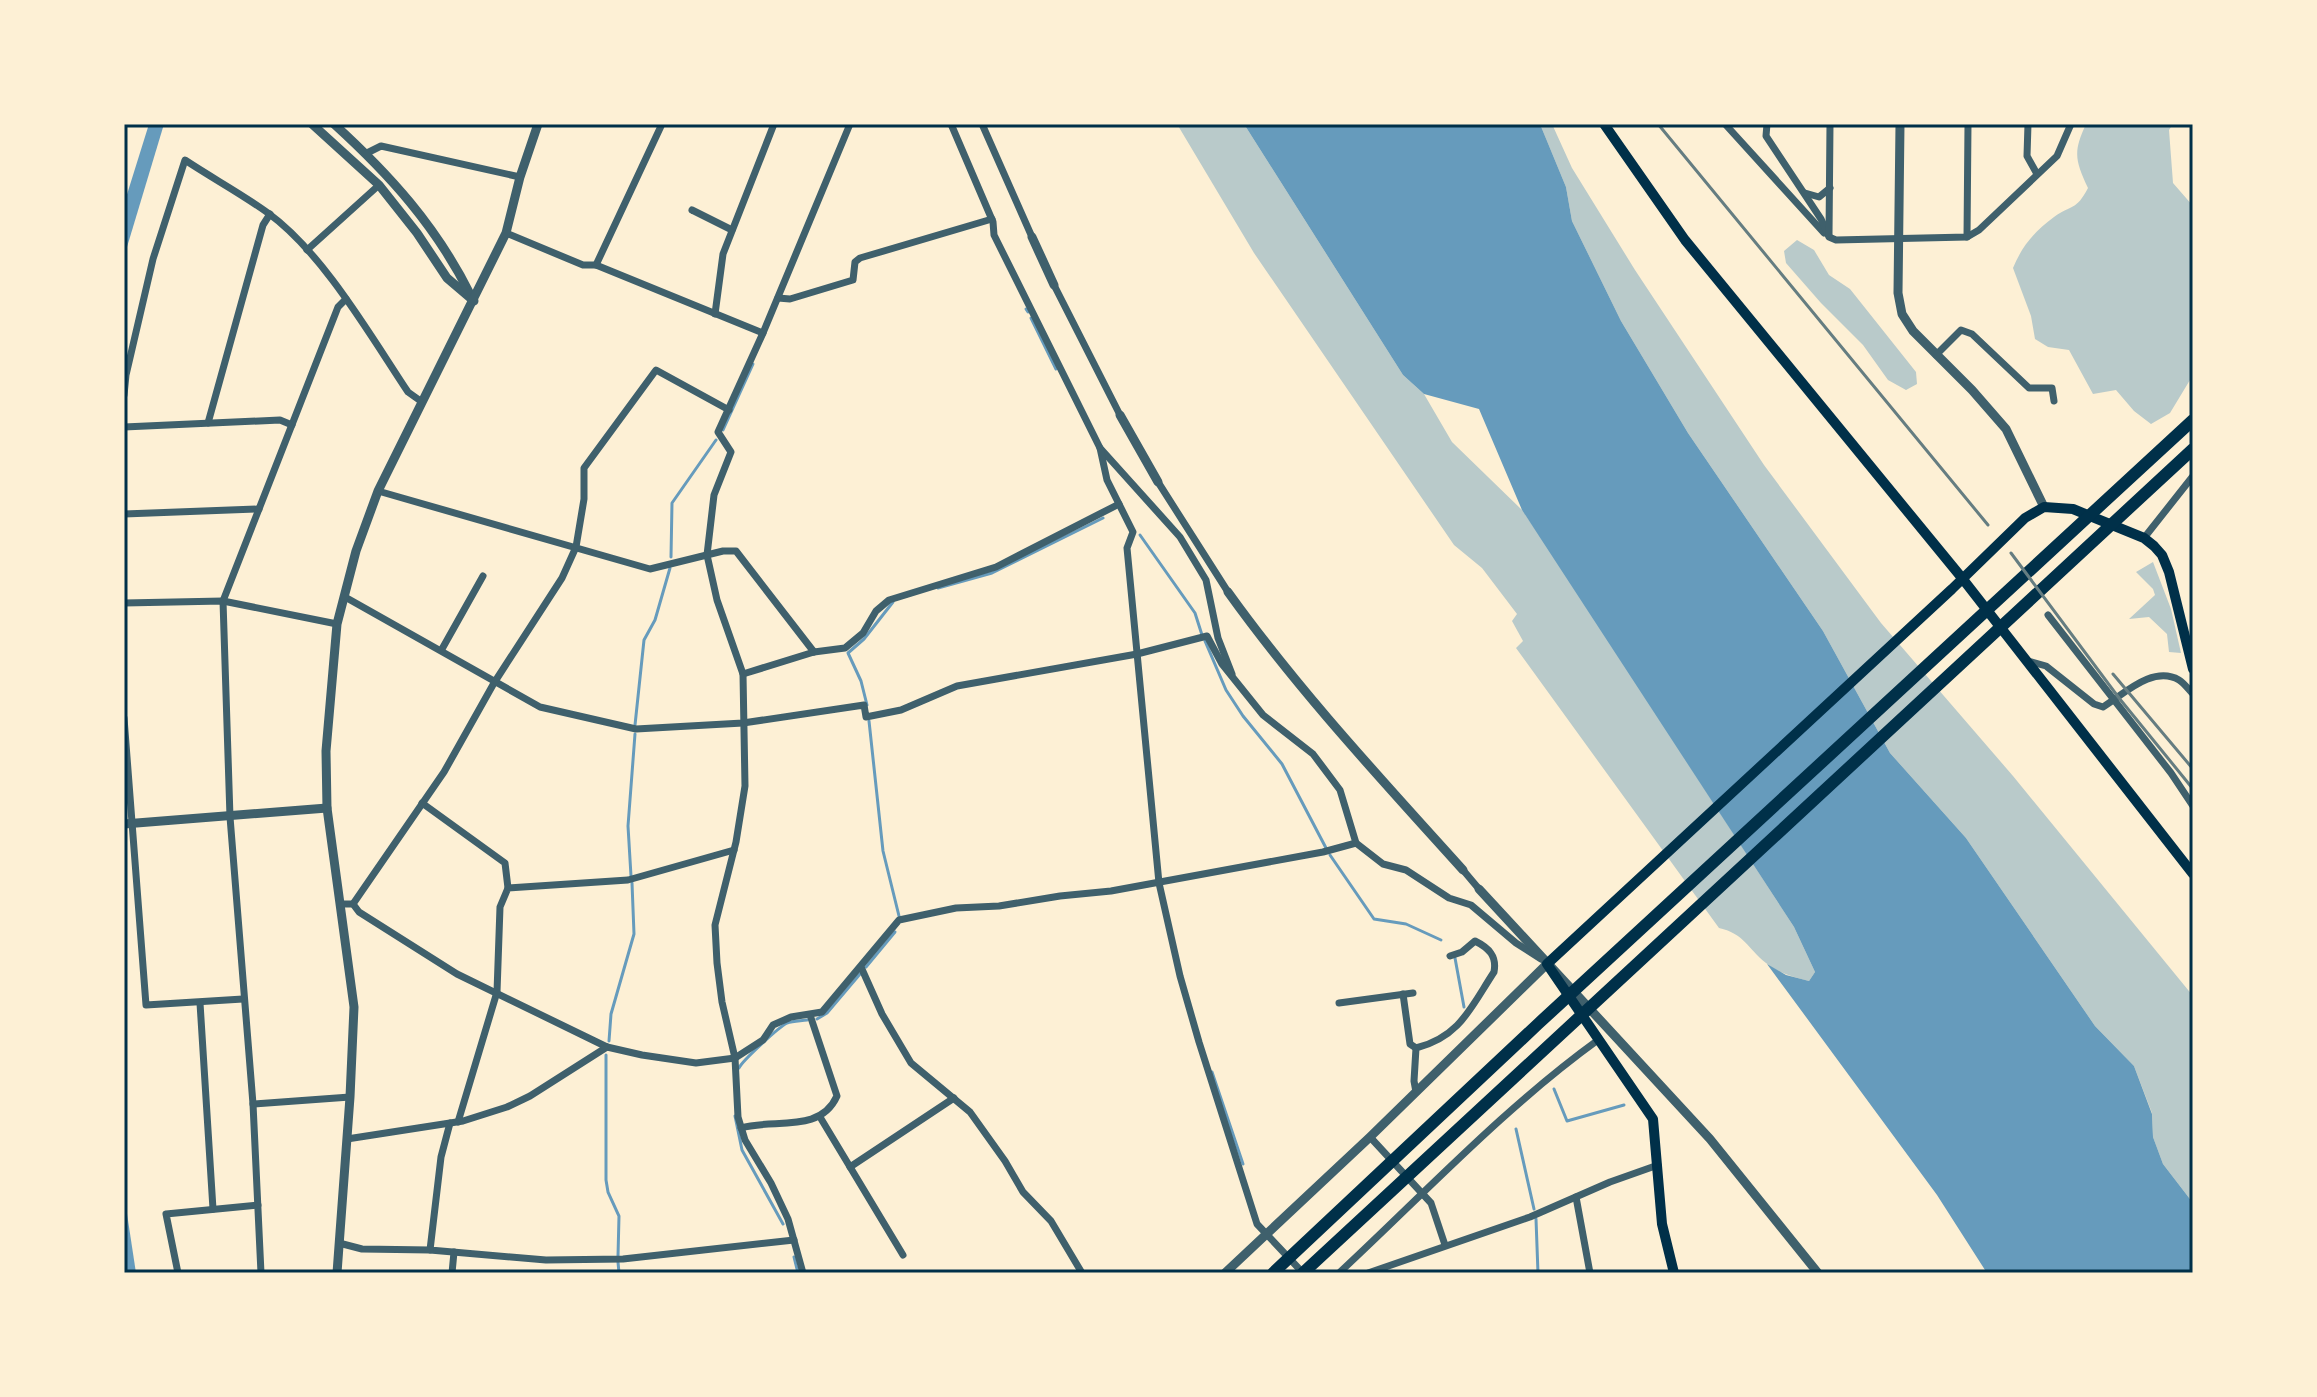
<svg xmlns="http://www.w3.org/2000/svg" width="2317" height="1397" viewBox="0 0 2317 1397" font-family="Poppins,sans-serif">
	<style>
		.green { fill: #b9caca }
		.water { fill: #669bbc }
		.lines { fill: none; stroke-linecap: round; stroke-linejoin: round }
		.stream { stroke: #669bbc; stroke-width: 3 }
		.minor { stroke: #3f606c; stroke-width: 7 }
		.tertiary { stroke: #3f606c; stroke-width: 9 }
		.secondary { stroke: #003049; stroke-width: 10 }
		.motorway { stroke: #003049; stroke-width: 12 }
		.rail { stroke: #657d81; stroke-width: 3 }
		.neatline { fill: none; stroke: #003049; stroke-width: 3 }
	</style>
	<rect width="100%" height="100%" fill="#fdf0d5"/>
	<g class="green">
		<path d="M 1177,124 L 1244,124 L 1403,375 L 1424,394 L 1452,442 L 1522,510 L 1553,555 L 1794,927 L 1815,972 L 1809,981 C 1794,977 1778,973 1766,963 C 1747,948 1745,934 1719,928 L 1516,648 L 1523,641 L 1512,621 L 1517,614 L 1482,568 L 1454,545 L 1254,253 Z"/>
		<polygon points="1540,124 1552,124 1572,168 1635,270 1764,465 1881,623 2013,776 2193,996 2193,1203 2163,1164 2153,1137 2152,1113 2134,1066 2095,1026 1966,838 1890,753 1823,631 1688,433 1621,321 1572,221 1566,187"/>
		<path d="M 2086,124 L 2173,124 L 2169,130 L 2173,183 L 2193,206 L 2193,375 L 2170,413 L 2151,424 L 2134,411 L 2116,390 L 2093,394 L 2069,350 L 2048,347 L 2035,339 L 2031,316 L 2013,268 C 2022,246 2035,231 2054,217 C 2072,204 2076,211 2088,188 C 2075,160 2073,152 2086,124 Z"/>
		<polygon points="1797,240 1814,250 1829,275 1850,289 1916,372 1917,384 1906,390 1888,380 1863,345 1821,303 1786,263 1784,251"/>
		<polygon points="2153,562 2171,609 2181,653 2169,652 2167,634 2149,617 2129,619 2155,595 2153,589 2136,572"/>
	</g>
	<g class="water">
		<polygon points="149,124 164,124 124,257 124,204"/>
		<polygon points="1244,124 1540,124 1566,187 1572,221 1621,321 1688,433 1823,631 1890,753 1966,838 2095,1026 2134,1066 2152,1114 2153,1137 2163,1164 2193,1203 2193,1273 1991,1273 1985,1270 1937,1195 1767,964 1786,975 1809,981 1815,972 1794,927 1522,510 1479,409 1424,394 1403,375"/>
		<polygon points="124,1194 136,1273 124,1273"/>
	</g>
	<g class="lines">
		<g class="stream">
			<polyline points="1026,309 1028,312"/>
			<polyline points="1031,318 1056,369"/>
			<polyline points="723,430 753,364"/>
			<polyline points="1140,535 1195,613 1202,635"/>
			<polyline points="671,557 672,503 716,440"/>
			<polyline points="938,588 992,573 1103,518"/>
			<polyline points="1205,641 1226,690 1243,716 1282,764 1326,848"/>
			<polyline points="867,705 861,681 848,653 864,639 893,602"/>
			<polyline points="869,721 883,851 899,916"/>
			<polyline points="635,725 644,640 655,620 670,568"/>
			<polyline points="1330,855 1374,919 1406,924 1441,940"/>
			<polyline points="631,876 628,826 635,734"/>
			<polyline points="1455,958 1464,1007"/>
			<polyline points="866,967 895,932"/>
			<polyline points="817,1019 827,1013 860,974"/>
			<polyline points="609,1041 611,1014 634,934 632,883"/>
			<polyline points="606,1055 606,1180 608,1192 619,1216 618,1256"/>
			<path d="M 739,1068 C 742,1061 779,1027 787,1023 C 793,1021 800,1021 807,1020"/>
			<polyline points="1212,1072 1243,1164"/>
			<polyline points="1554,1089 1567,1121 1624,1105"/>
			<polyline points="735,1116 742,1150 783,1224"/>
			<polyline points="1516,1129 1534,1209"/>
			<polyline points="1536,1219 1538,1273"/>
			<polyline points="794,1257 798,1273"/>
			<polyline points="618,1262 619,1273"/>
		</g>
		<g class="minor">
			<polyline points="951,124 993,222 994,235 1100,448 1180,537 1206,580 1218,638 1232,674"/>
			<polyline points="982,124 1032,237"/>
			<polyline points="1725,124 1824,233"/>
			<polyline points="1767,124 1766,136 1821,219 1829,237 1836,240 1967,237 1979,230 2057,156 2071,124"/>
			<polyline points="2028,124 2027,156 2037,174"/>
			<polyline points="367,153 381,146 520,177"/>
			<polyline points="1805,193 1819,197 1830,188"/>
			<polyline points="692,210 732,230"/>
			<polyline points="506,233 583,265 596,265 763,333"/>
			<polyline points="1829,235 1830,124"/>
			<polyline points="1967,237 1968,124"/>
			<polyline points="307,250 379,185"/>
			<polyline points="596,265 662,124"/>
			<polyline points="1054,285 1120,415"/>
			<polyline points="778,298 790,299 853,280 855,262 860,258 992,219"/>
			<polyline points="715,314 723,254 774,124"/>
			<polyline points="1936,355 1961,330 1972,334 2029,388 2052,388 2054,401"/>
			<path d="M 124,395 L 126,375 L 153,259 L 185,160 C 212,178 242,194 268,213 C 323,253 370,335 408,392 L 422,402"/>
			<polyline points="208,423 263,225 270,214"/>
			<polyline points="124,427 280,420 292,425"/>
			<polyline points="1100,448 1107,480 1133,532 1127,548 1159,883 1180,976 1199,1042 1257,1224 1303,1273"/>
			<polyline points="1158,482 1228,592"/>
			<polyline points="378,491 650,569 723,551 736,551 814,652"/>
			<polyline points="124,514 259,509"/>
			<polyline points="2144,538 2193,476"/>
			<polyline points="345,597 540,707 636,729 743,723 864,705 866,717 901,710 957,686 1137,654 1207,636 1222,664 1263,715 1313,754 1340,790 1356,843 1383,864 1406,870 1449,898 1471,905 1516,943 1541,959"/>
			<polyline points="124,603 223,601 337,624"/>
			<polyline points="2048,615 2171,773 2193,806"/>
			<polyline points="442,649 483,576"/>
			<path d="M 2028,661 L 2046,666 L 2094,704 L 2103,707 C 2124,694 2153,665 2179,680 C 2184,683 2189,690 2193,694"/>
			<polyline points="743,674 814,652 845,648 863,633 876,611 889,600 996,567 1119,504"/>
			<polyline points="124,718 146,1005 243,999"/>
			<polyline points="422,803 505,863 508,888"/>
			<polyline points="1463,870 1479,889"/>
			<polyline points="340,904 353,904 359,912 457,974 607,1047 642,1055 696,1063 735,1058 763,1040 773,1025 791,1017 822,1012 899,920 956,908 999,906 1060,896 1111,891 1323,852 1356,843"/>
			<polyline points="353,904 444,772 494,683 562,578 576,547 584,499 584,468 656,370 729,410"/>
			<polyline points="861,967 882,1014 911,1063 970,1112 1005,1161 1023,1192 1051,1221 1082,1273"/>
			<polyline points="1403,994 1410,1044 1416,1048"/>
			<polyline points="200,1003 213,1209"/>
			<polyline points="1339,1003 1413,993"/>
			<path d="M 1416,1092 L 1414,1081 L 1416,1048 C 1460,1037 1471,1007 1494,972 C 1497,956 1489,948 1475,941 L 1462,952 L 1450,956"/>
			<polyline points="253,1104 350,1097"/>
			<polyline points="820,1117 903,1255"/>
			<polyline points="458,1122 497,992 500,907 508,888 628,880 734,850"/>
			<polyline points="450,1123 441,1157 430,1250 546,1260 623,1259 794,1240"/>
			<path d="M 741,1128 C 773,1118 820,1134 837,1096 L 810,1015"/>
			<polyline points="1370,1137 1431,1203 1445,1245"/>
			<polyline points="347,1139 463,1121 507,1107 530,1096 607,1047"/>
			<polyline points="850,1167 954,1098"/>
			<polyline points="1576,1197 1590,1273"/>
			<polyline points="339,1243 362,1249 430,1250"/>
			<polyline points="178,1273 166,1214 258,1205"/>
			<polyline points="261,1273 253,1104 230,817 223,601 338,307 346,299"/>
			<polyline points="452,1273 454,1252"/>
			<polyline points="803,1273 788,1219 771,1183 745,1140 738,1117 735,1058 722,1002 717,963 715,925 736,842 745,786 743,674 717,600 707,555 714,495 731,452 718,432 763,333 850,124"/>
			<path d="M 1339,1273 C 1424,1194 1504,1108 1598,1040"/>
			<polyline points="1368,1273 1530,1217 1610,1182 1658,1165"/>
		</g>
		<g class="tertiary">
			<polyline points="312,124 379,185 417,233 447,278 474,301"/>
			<path d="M 334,124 C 390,175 436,226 470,294"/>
			<polyline points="1900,124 1898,293 1902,314 1913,331 1972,390 2006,429 2044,507"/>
			<polyline points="1032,237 1054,285"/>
			<polyline points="1120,415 1158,482"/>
			<path d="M 1228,592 C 1299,691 1382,780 1463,870"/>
			<polyline points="124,824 327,808"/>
			<polyline points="1479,889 1710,1139 1818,1273"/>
			<polyline points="337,1273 350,1097 354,1007 327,808 326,751 337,624 356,551 378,491 506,233 520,177 538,124"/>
			<polyline points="1225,1273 1370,1137 1547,964"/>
		</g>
		<g class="secondary">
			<polyline points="1604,124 1685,240 1962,578 2193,874"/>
			<polyline points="1674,1273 1662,1224 1653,1119 1547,964 1952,589 2025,518 2044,507 2073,509 2144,538 2154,546 2162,555 2169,572 2193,669"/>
		</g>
		<g class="motorway">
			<polyline points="1273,1273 1538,1024 2193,420"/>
			<polyline points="1303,1273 2193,449"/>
		</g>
		<g class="rail">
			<polyline points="1658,124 1988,525"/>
			<polyline points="2011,553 2119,698 2193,789"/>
			<polyline points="2113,674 2193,769"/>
		</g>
	</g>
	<rect width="2317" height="1397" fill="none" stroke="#fdf0d5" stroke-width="252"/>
	<rect x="126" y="126" width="2065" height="1145" class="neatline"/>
</svg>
